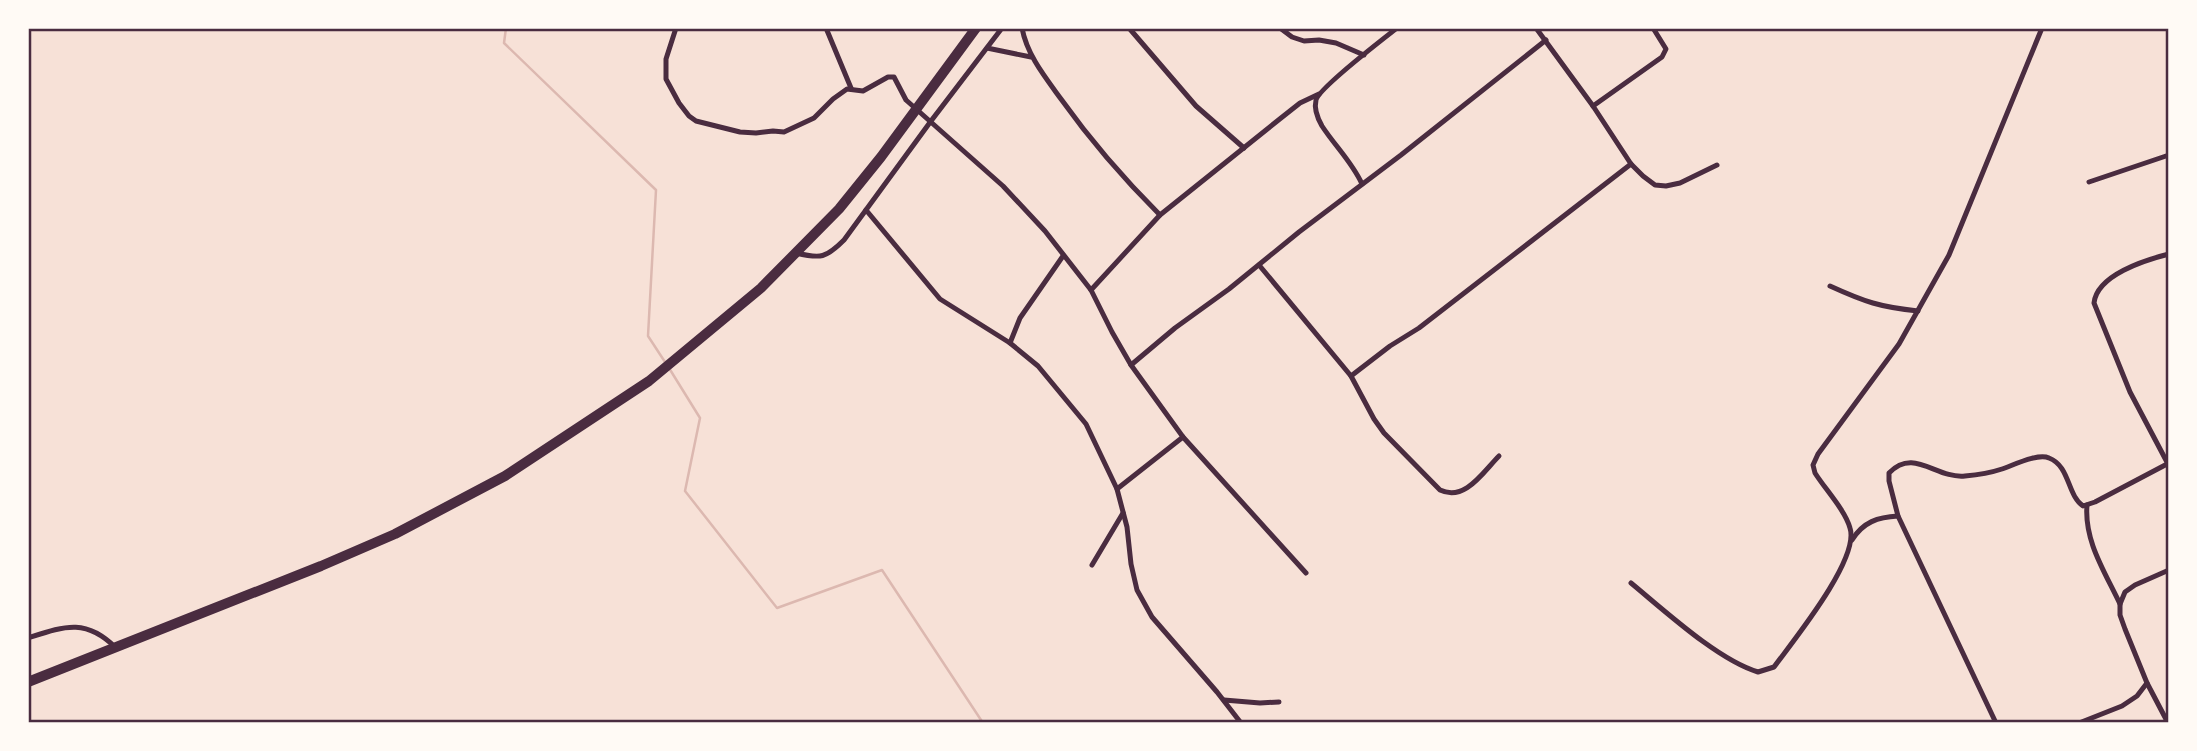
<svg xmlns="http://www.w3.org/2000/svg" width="2197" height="751" viewBox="0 0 2197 751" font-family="Signika,sans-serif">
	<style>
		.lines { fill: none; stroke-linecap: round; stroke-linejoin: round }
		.stream { stroke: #dcb8b0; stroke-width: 2.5 }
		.minor { stroke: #4a2c40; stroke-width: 5 }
		.trunk { stroke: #4a2c40; stroke-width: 10 }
		.neatline { fill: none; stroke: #4a2c40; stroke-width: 2.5 }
	</style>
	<rect width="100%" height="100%" fill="#f7e1d7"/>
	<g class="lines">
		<g class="stream">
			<polyline points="506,28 504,43 656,190 648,336 665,362"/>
			<polyline points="669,368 700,418 685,491 777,608 882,570 983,723"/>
		</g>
		<g class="minor">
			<polyline points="676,28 666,59 666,79 679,103 689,116 696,121 740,132 756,133 773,131 784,132 814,118 833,99 847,89 863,91 888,77 894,77 906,100 1003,186 1045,231 1091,290 1112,332 1131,365 1183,437 1306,573"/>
			<polyline points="826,28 851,88"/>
			<path d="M 1022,28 C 1027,55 1045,77 1061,99 C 1091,141 1124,179 1160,215"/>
			<polyline points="1129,28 1196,106 1244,148"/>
			<polyline points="1280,28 1292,37 1304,41 1319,40 1336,43 1364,55"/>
			<polyline points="1536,28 1593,106 1631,164 1643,176 1655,185 1666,186 1680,183 1717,165"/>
			<polyline points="987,48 1031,57"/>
			<polyline points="1593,106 1662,57 1666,49 1653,28"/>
			<polyline points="2089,182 2169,155"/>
			<path d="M 1362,184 C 1352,162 1335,146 1322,126 C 1318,119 1314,108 1316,100 C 1319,88 1383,39 1397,28"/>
			<polyline points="866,210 940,299 1010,343 1038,366 1086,424 1117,489 1127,527 1131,564 1137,590 1152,617 1217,692 1241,723"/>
			<path d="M 796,253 C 821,259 826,258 844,240 L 931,121 L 1002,28"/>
			<polyline points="1259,265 1351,376 1390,346 1419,328 1631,164"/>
			<path d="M 1830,286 C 1865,302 1880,307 1918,311"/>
			<polyline points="1091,290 1160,215 1281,118 1300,103 1319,94"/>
			<polyline points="1010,343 1020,318 1063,256"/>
			<polyline points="1131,365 1175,328 1229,289 1299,232 1401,155 1546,40"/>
			<path d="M 1351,376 L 1374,419 L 1384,433 L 1440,490 C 1465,502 1483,472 1499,456"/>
			<path d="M 2168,464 L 2130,392 L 2094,303 C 2097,275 2145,260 2169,254"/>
			<polyline points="1117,489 1183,437"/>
			<path d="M 2087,505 C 2084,541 2105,572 2120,604"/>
			<path d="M 1852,540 C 1863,522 1878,517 1898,516"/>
			<polyline points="1092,565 1123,513"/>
			<path d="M 1631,583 C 1665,611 1718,660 1758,672 L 1774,667 C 1793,641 1860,559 1850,528 C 1845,510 1825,489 1815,473 L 1813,465 L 1818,454 L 1899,344 L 1949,255 L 2042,28"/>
			<path d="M 28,638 C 65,626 86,618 116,648"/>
			<polyline points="1224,700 1260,703 1279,702"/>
			<path d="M 1996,723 L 1898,516 L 1889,481 L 1889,473 C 1914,447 1936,479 1965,476 C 1977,475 1990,473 2002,469 C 2014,465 2038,453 2049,458 C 2070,466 2067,495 2083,506 L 2095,502 L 2169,463"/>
			<polyline points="2079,723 2122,706 2137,696 2147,683"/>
			<polyline points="2168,723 2147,683 2125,629 2120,615 2120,604 2125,592 2135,585 2169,570"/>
		</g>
		<polyline class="trunk" points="28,682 321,566 395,534 505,476 649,381 761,288 839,209 881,157 976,28"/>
	</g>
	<rect width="2197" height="751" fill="none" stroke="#fffaf5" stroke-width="60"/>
	<rect x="30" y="30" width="2137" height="691" class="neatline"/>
</svg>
